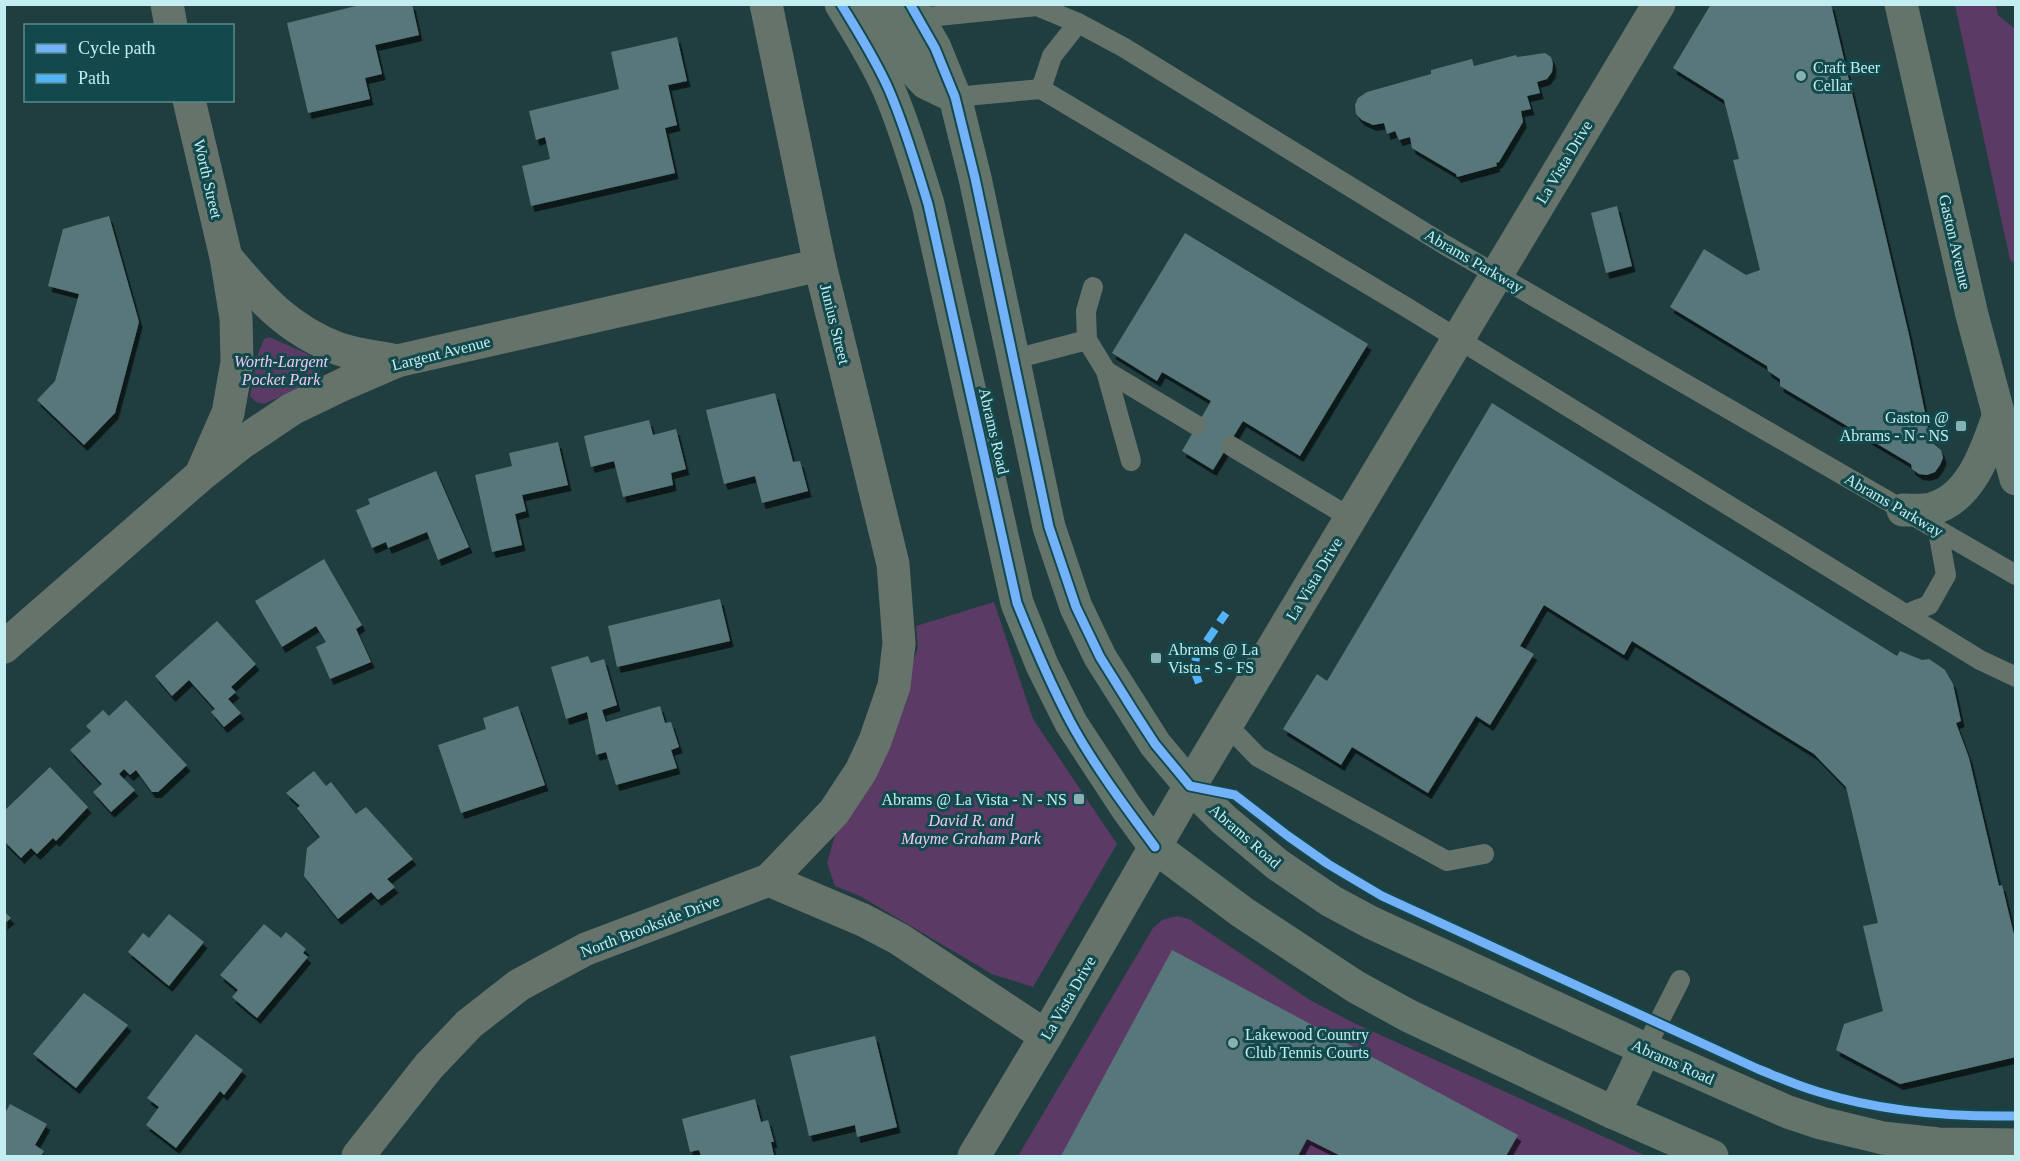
<svg xmlns="http://www.w3.org/2000/svg" width="2020" height="1161" viewBox="0 0 2020 1161" font-family="Georgia,serif">
	<style>
		.green { fill: #5c3a66 }
		.building { fill: #58777a; filter: url(#shadow) }
		.lines { fill: none; stroke-linecap: round; stroke-linejoin: round }
		.service { stroke: #66736a; stroke-width: 20 }
		.minor { stroke: #66736a; stroke-width: 33 }
		.tertiary { stroke: #66736a; stroke-width: 33 }
		.secondary { stroke: #63746b; stroke-width: 33 }
		.quiet { stroke: #52b3f8; stroke-width: 8; stroke-dasharray: 15 8; stroke-linecap: butt }
		.cycleway-casing { stroke: #13494c; stroke-width: 13 }
		.cycleway { stroke: #73b2f8; stroke-width: 9 }
		.poi-dot { fill: #89b0b3; stroke: #13494c; stroke-width: 2 }
		.labels { text-anchor: middle; dominant-baseline: central; stroke-width: 6; stroke-linejoin: round; paint-order: stroke }
		.poi-label { font-size: 16px; fill: #c2eef2; stroke: #13494c; text-anchor: start }
		.street-label { font-size: 16px; fill: #c2eef2; stroke: #13494c }
		.park-label { font-size: 16px; font-style: italic; fill: #eecbf3; stroke: #13494c }
	</style>
	<defs>
		<filter id="shadow"><feDropShadow dx="3.5" dy="6" stdDeviation="0" flood-color="#0009"/></filter>
	</defs>
	<rect width="100%" height="100%" fill="#203d3f"/>
	<g class="green">
		<polygon points="1955,5 1996,5 1998,15 2015,29 2015,263 2010,260"/>
		<polygon points="269,337 308,354 319,364 320,372 309,384 264,404 256,402 250,396 258,354 264,339"/>
		<polygon points="994,602 1033,719 1117,844 1033,987 992,974 860,896 835,886 827,863 838,825 871,774 918,648 916,626"/>
		<polygon points="1177,916 1189,919 1310,1000 1352,1022 1646,1156 1018,1156 1153,928 1162,920"/>
	</g>
	<g class="building">
		<polygon points="364,4 412,4 419,35 375,45 382,74 365,78 370,99 308,113 287,23"/>
		<polygon points="1711,4 1831,4 1909,335 1931,442 1941,450 1943,458 1940,465 1935,472 1927,475 1919,474 1912,469 1911,464 1780,386 1780,379 1768,371 1767,366 1670,307 1704,249 1746,275 1760,270 1733,160 1739,159 1724,100 1673,68"/>
		<polygon points="677,37 687,81 668,85 677,125 665,128 675,173 531,206 522,166 550,159 545,137 536,140 529,111 619,89 611,52"/>
		<polygon points="1545,53 1551,57 1553,64 1552,72 1547,79 1537,82 1540,93 1527,96 1531,109 1521,111 1523,122 1499,162 1496,163 1497,166 1457,177 1456,174 1412,148 1410,137 1399,140 1395,131 1387,134 1384,123 1373,125 1362,120 1356,114 1355,105 1358,98 1367,92 1431,74 1431,70 1472,59 1474,66 1516,55 1517,57"/>
		<polygon points="1617,206 1632,266 1606,273 1591,213"/>
		<polygon points="109,216 139,322 115,413 84,445 37,400 55,381 79,294 48,286 63,229"/>
		<polygon points="1185,233 1368,344 1300,456 1243,421 1213,470 1182,451 1211,401 1162,372 1157,381 1112,353"/>
		<polygon points="775,393 793,462 800,461 808,491 762,503 755,476 724,484 706,410"/>
		<polygon points="1492,403 1897,656 1900,651 1922,660 1929,659 1945,670 1953,684 1961,721 1956,723 1969,758 1999,886 2002,885 2016,943 2016,1057 1900,1084 1836,1050 1844,1024 1883,1011 1863,926 1878,923 1846,787 1814,754 1632,641 1624,655 1544,605 1520,646 1534,654 1490,725 1476,716 1428,793 1352,747 1341,765 1283,729 1317,674 1327,681"/>
		<polygon points="649,420 653,435 676,429 686,469 671,473 673,485 623,497 614,461 591,467 584,436"/>
		<polygon points="558,442 568,485 522,495 526,511 515,514 522,545 492,552 475,475 512,466 509,453"/>
		<polygon points="436,471 469,547 438,560 427,532 388,548 386,542 372,548 356,510 370,504 368,499"/>
		<polygon points="324,559 362,625 356,629 371,662 330,679 316,647 326,642 316,626 282,647 255,601"/>
		<polygon points="720,599 730,641 617,667 608,626"/>
		<polygon points="217,621 256,664 231,687 236,692 228,699 241,713 224,727 211,712 215,709 189,680 172,696 155,676"/>
		<polygon points="588,656 591,663 604,659 617,705 602,710 606,722 660,706 665,723 671,722 679,747 671,750 677,768 616,785 606,752 596,755 587,712 566,719 551,667"/>
		<polygon points="126,700 187,765 158,792 152,792 136,770 130,775 124,769 119,774 135,790 111,812 93,792 102,784 70,750 91,731 86,726 103,710 109,716"/>
		<polygon points="518,706 545,785 461,813 438,745 486,729 483,718"/>
		<polygon points="50,767 88,807 56,841 53,838 37,854 31,848 21,858 4,841 4,811"/>
		<polygon points="314,771 326,786 331,782 356,814 366,807 413,859 387,879 395,887 378,900 371,892 338,919 304,876 307,848 320,837 297,808 300,806 286,793"/>
		<polygon points="4,911 11,918 4,924"/>
		<polygon points="169,914 204,942 169,986 128,952 143,933 149,938"/>
		<polygon points="264,924 281,938 286,932 306,949 303,953 308,957 257,1018 232,997 238,990 220,975"/>
		<polygon points="1172,950 1518,1135 1506,1156 1341,1156 1307,1139 1298,1156 1061,1156"/>
		<polygon points="84,993 128,1025 76,1088 33,1054"/>
		<polygon points="196,1034 243,1070 224,1095 220,1091 176,1148 146,1125 159,1107 147,1098"/>
		<polygon points="875,1036 897,1127 857,1137 855,1125 809,1136 790,1056"/>
		<polygon points="755,1099 761,1122 768,1120 774,1142 771,1142 774,1156 701,1156 699,1150 690,1152 682,1119"/>
		<polygon points="10,1104 47,1124 35,1145 44,1151 41,1156 4,1156 4,1115"/>
	</g>
	<g class="lines">
		<g class="service">
			<polyline points="918,18 1037,6 1078,23 1123,47 1445,245 2016,575"/>
			<polyline points="1041,89 1406,307 1980,660 2016,677"/>
			<polyline points="1041,89 1052,56 1078,23"/>
			<polyline points="955,97 1041,89"/>
			<polyline points="1093,287 1086,311 1087,340 1106,371 1131,461"/>
			<polyline points="1014,359 1087,340"/>
			<polyline points="1106,371 1196,425"/>
			<polyline points="1231,446 1351,518"/>
			<polyline points="1906,614 1929,605 1946,575 1938,531"/>
			<polyline points="1227,725 1258,757 1447,861 1484,854"/>
			<polyline points="1645,1049 1680,980"/>
		</g>
		<g class="minor">
			<polyline points="167,4 171,26"/>
			<polyline points="189,100 226,257 236,318 237,362 228,413 203,470"/>
			<path d="M 226,257 C 259,297 288,330 339,349 C 357,355 378,357 397,361"/>
			<polyline points="4,647 201,475 240,444 292,409 346,383 397,361 820,265"/>
			<polyline points="1155,847 1190,786"/>
			<polyline points="769,880 863,920 899,939 1046,1036"/>
			<polyline points="358,1156 429,1066 469,1024 519,985 586,949 769,880 834,812 861,771 875,741 894,686 899,643 893,564 820,265 766,4"/>
		</g>
		<g class="tertiary">
			<polyline points="1190,786 1659,4"/>
			<polyline points="974,1156 1046,1036 1155,847"/>
		</g>
		<g class="secondary">
			<path d="M 841,4 C 858,32 876,60 889,90 C 905,127 916,165 928,204 L 1017,603 L 1042,665 L 1071,723 L 1126,807 L 1155,847 L 1242,912 L 1356,987 L 1409,1016 L 1614,1113 L 1712,1156"/>
			<polyline points="874,4 898,41 913,69 926,83 955,97"/>
			<polyline points="910,4 935,48 955,97 975,178 1049,527 1076,607 1100,657 1155,744 1190,786 1223,819 1278,865 1331,901 1370,922 1645,1049 1788,1112 1821,1123 1883,1138 1938,1144 2016,1145"/>
			<polyline points="1901,4 1972,315 2016,479"/>
			<path d="M 1903,510 C 1913,510 1922,511 1931,509 C 1971,499 1986,451 1998,417"/>
			<polyline points="1614,1113 1645,1049"/>
		</g>
		<polyline class="quiet" points="1199,683 1194,670 1196,657 1226,613"/>
		<defs>
			<g id="cycleway">
				<path d="M 841,4 C 858,32 876,60 889,90 C 905,127 916,165 928,204 L 1017,603 C 1033,643 1050,683 1070,721 C 1093,764 1126,808 1155,847"/>
				<path d="M 910,4 L 935,48 L 955,97 L 975,178 L 1049,527 L 1076,607 L 1100,657 L 1133,710 L 1155,744 L 1190,786 L 1235,795 L 1288,836 L 1328,864 L 1382,896 L 1758,1069 C 1778,1077 1798,1086 1819,1092 C 1883,1112 1949,1117 2016,1116"/>
			</g>
		</defs>
		<use href="#cycleway" class="cycleway-casing"/>
		<use href="#cycleway" class="cycleway"/>
	</g>
	<g class="poi-dot">
		<circle cx="1801" cy="76" r="6"/>
		<rect x="1955" y="420" width="12" height="12" rx="3"/>
		<rect x="1150" y="652" width="12" height="12" rx="3"/>
		<rect x="1073" y="793" width="12" height="12" rx="3"/>
		<circle cx="1233" cy="1043" r="6"/>
	</g>
	<g class="labels">
		<g class="poi-label">
			<text x="1813" y="67">Craft Beer<tspan x="1813" dy="18">Cellar</tspan></text>
			<text x="1949" y="417" text-anchor="end">Gaston @<tspan x="1949" dy="18">Abrams - N - NS</tspan></text>
			<text x="1168" y="649">Abrams @ La<tspan x="1168" dy="18">Vista - S - FS</tspan></text>
			<text x="1067" y="799" text-anchor="end">Abrams @ La Vista - N - NS</text>
			<text x="1245" y="1034">Lakewood Country<tspan x="1245" dy="18">Club Tennis Courts</tspan></text>
		</g>
		<g class="street-label">
			<text transform="translate(1564 162) rotate(-59)">La Vista Drive</text>
			<text transform="translate(208 179) rotate(77)">Worth Street</text>
			<text transform="translate(1955 242) rotate(77)">Gaston Avenue</text>
			<text transform="translate(1474 261) rotate(30)">Abrams Parkway</text>
			<text transform="translate(835 324) rotate(76)">Junius Street</text>
			<text transform="translate(441 353) rotate(-14)">Largent Avenue</text>
			<text transform="translate(994 431) rotate(77)">Abrams Road</text>
			<text transform="translate(1894 505) rotate(30)">Abrams Parkway</text>
			<text transform="translate(1314 579) rotate(-59)">La Vista Drive</text>
			<text transform="translate(1245 836) rotate(41)">Abrams Road</text>
			<text transform="translate(650 926) rotate(-21)">North Brookside Drive</text>
			<text transform="translate(1068 998) rotate(-60)">La Vista Drive</text>
			<text transform="translate(1673 1062) rotate(24)">Abrams Road</text>
		</g>
		<g class="park-label">
			<text x="281" y="361">Worth-Largent<tspan x="281" dy="18">Pocket Park</tspan></text>
			<text x="971" y="820">David R. and<tspan x="971" dy="18">Mayme Graham Park</tspan></text>
		</g>
	</g>
	<rect width="2020" height="1161" fill="none" stroke="#c2eef2" stroke-width="12"/>
	<rect x="24" y="24" width="210" height="78" fill="#13494c" stroke="#598b8e" stroke-width="1.5"/>
	<rect x="36" y="44" width="30" height="9" fill="#73b2f8" stroke="#598b8e" stroke-width="1.5"/>
	<text x="78" y="54" font-size="18" fill="#c2eef2">Cycle path</text>
	<rect x="36" y="74" width="30" height="9" fill="#52b3f8" stroke="#598b8e" stroke-width="1.5"/>
	<text x="78" y="84" font-size="18" fill="#c2eef2">Path</text>
</svg>
